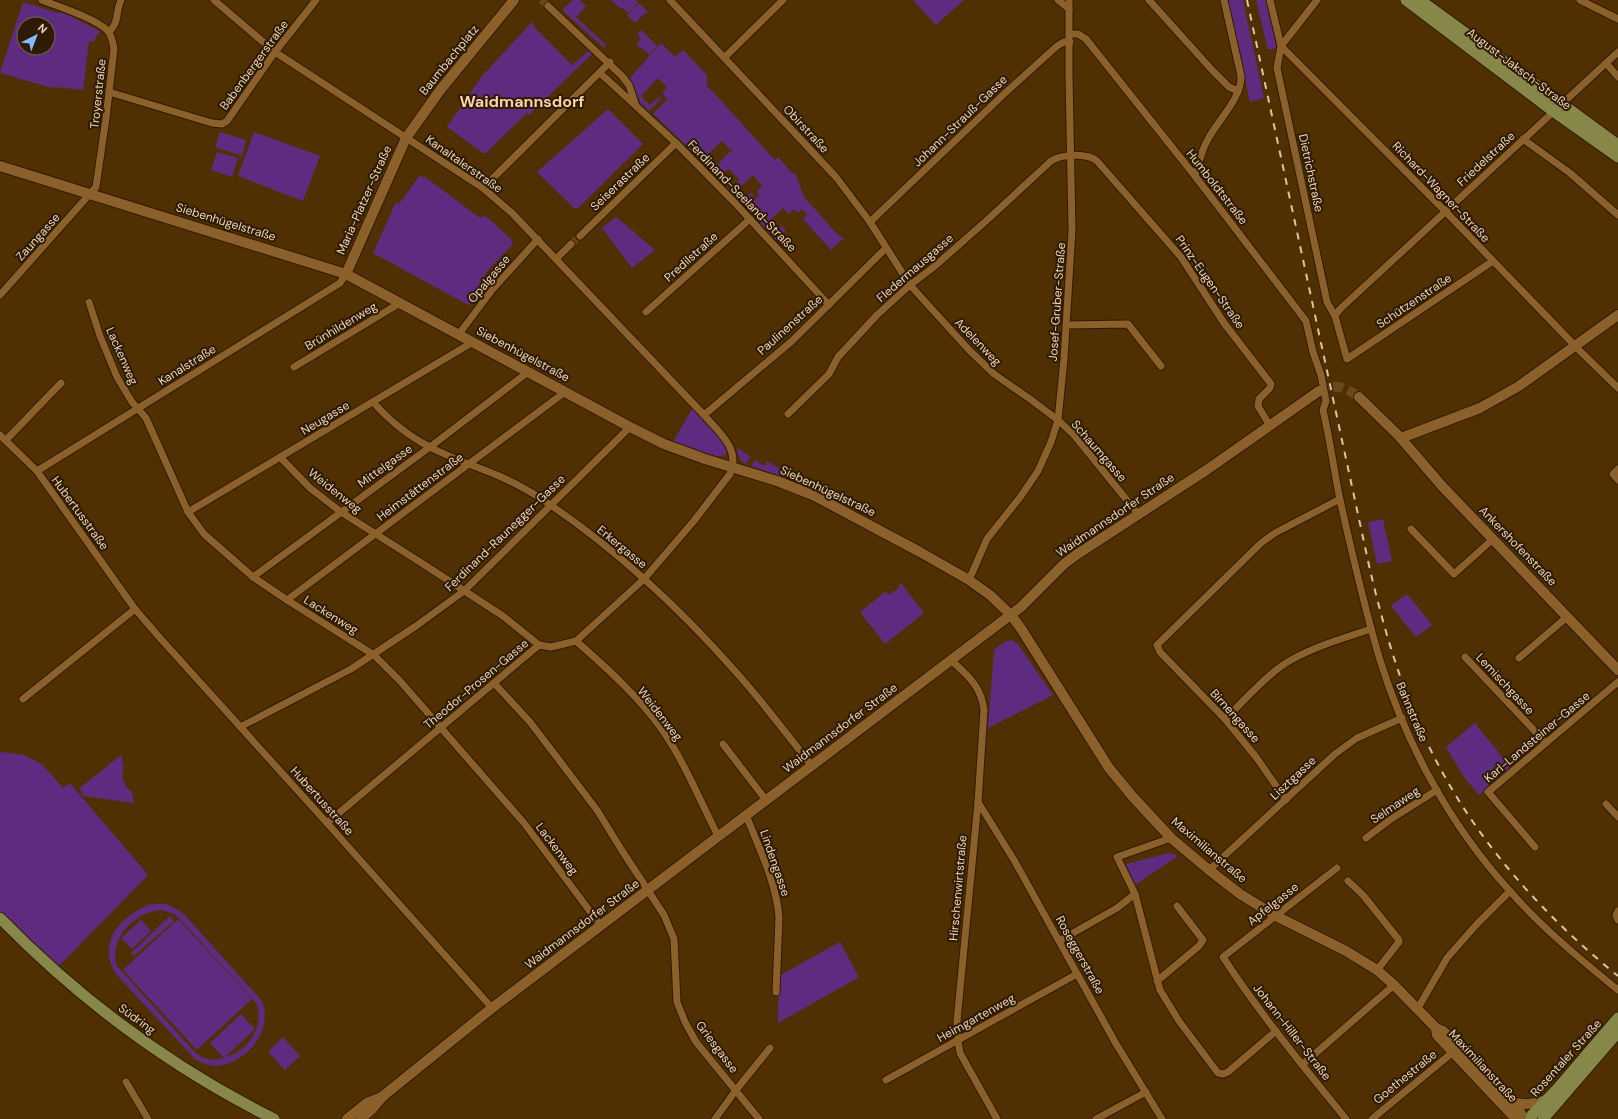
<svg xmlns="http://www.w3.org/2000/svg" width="1618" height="1119" viewBox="0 0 1618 1119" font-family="'DM Sans',sans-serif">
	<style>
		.green { fill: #5f2b81; fill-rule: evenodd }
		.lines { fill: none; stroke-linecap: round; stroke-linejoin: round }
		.street-tunnel { stroke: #68491e; stroke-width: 7; stroke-dasharray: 7 3.5; stroke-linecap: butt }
		.secondary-tunnel { stroke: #68491e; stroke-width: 10; stroke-dasharray: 10 5; stroke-linecap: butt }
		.street-casing { stroke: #2f1a00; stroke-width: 9 }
		.secondary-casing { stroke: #2f1a00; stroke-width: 12 }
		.primary-casing { stroke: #2f1a00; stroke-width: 13 }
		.street { stroke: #8c602a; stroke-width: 7 }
		.secondary { stroke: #8c602a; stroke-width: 10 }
		.primary { stroke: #87874a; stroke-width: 11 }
		.rail { stroke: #ddc3a7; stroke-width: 2; stroke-dasharray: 7 7; stroke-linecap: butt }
		.labels { text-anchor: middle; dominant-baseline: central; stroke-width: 4; stroke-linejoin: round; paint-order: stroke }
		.street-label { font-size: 12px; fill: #edd4ba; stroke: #2d1b05 }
		.district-label { font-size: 16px; font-weight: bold; fill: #fad2a7; stroke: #2d1b05 }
	</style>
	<rect width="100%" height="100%" fill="#503002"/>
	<g class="green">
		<polygon points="573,0 580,0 586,6 576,17 606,45 604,48 562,10"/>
		<polygon points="611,0 636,0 638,2 628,13 623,8 621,9"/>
		<polygon points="913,0 964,0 936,25"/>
		<polygon points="1228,0 1243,0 1264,98 1250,102"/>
		<polygon points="1256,0 1270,0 1281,46 1268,50"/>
		<path d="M 23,2 L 58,13 L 64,13 L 100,31 L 93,42 L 89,41 L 83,90 L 54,87 L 52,88 L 0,73 ZM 24,24 L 48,24 L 48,48 L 24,48 Z"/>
		<polygon points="639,3 648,12 647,13 645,13 635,23 627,15"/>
		<polygon points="532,22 535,28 572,65 590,50 593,53 529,115 527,113 485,154 447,127 482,76"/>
		<polygon points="641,30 657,46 650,55 636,44 641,39 637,34"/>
		<path d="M 661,43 L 675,57 L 683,50 L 707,75 L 707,86 L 714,93 L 775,160 L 778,157 L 793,174 L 795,172 L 804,197 L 838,235 L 844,238 L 831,250 L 803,219 L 807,215 L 802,209 L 798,213 L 794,209 L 789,214 L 783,208 L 766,224 L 774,233 L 782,226 L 786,230 L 775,240 L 746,208 L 759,196 L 757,191 L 762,186 L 753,175 L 735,192 L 743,200 L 751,193 L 754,196 L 744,206 L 728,190 L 740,180 L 729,169 L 718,176 L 653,114 L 667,99 L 662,93 L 667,87 L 658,78 L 641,96 L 650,105 L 659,97 L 661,99 L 649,111 L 640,102 L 630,78 ZM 721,141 L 735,153 L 730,151 L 715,168 L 705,158 Z"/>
		<polygon points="608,109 643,144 576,210 537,172"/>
		<polygon points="220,132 246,140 242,156 215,147"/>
		<polygon points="254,132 320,156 303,201 238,176"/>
		<polygon points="217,152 238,158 232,177 211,170"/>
		<polygon points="420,175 423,178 424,176 480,218 483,215 486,218 487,217 512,240 511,242 513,244 489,269 479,283 487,289 475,303 472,301 468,305 373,253 396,202 399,204"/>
		<polygon points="616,217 655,250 632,268 602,228"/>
		<path d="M 692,409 L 724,443 L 727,450 L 725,455 C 712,460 686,447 673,442 Z"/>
		<polygon points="738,448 751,457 745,464 740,459 737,451"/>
		<polygon points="755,460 764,466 767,461 794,477 794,481 751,466"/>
		<polygon points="1383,519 1392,561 1377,564 1368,522"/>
		<polygon points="901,583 924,613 885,644 860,612 885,592 889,595 900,587 899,584"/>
		<polygon points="1407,594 1432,625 1416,637 1391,606"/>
		<polygon points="1012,640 1018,644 1053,695 988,728 994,650 1006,641"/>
		<polygon points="1475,723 1511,768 1479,795 1464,777 1446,747"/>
		<polygon points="3,752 24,755 43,765 63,788 70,783 148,875 58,967 0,911 0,753"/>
		<polygon points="121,755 124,768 122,772 123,779 126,787 132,792 134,803 83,796 80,788"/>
		<polygon points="1169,853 1178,856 1135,885 1126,864"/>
		<path d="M 152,904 L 167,904 L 182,912 L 262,1001 C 274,1030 247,1063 217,1066 C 209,1066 203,1063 196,1060 L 116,974 C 95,942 123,914 152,904 ZM 162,910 L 174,914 L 180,919 L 256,1003 C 266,1026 247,1052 225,1057 L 255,1029 L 241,1014 L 210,1043 L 224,1058 C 212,1062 201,1059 193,1050 L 117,966 C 108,939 135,911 162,910 Z"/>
		<polygon points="170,916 174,921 134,956 131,953"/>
		<polygon points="178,919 252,999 197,1050 123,970"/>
		<polygon points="141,920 151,931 132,949 121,938"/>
		<polygon points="840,942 859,977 778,1023 779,976"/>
		<polygon points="283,1037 300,1056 285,1070 268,1052"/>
	</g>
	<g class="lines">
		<g class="street-tunnel">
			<polyline points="541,0 548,6"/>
			<polyline points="571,244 580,236"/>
		</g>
		<path class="secondary-tunnel" d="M 1319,391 C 1334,383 1346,387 1359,397"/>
		<defs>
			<g id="street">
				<path d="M 214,0 L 275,52 L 460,173 L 483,188 L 512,213 L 704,415 C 719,432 741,449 730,474 L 693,522 L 644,579 L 576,641 L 551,647 L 539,645 L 327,823"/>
				<polyline points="670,0 836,177 870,222 910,285 969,350 994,374 1030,399 1058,420 1074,435 1139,515"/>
				<polyline points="1058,0 1069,9"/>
				<polyline points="1149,0 1212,70 1229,87 1238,91"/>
				<polyline points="1270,0 1281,46 1446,212 1580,351 1618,388"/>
				<polyline points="1317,0 1281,46 1277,68 1327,302 1335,316 1347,359 1493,261"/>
				<polyline points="1580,0 1618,19"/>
				<polyline points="548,6 622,76 629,85 636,106 676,143 735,203 829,305"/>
				<path d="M 109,32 C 120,21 115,13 121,0"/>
				<path d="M 1070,34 L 1078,34 L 1086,39 L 1195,176 L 1306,321 L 1313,352 L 1321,375 L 1326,401 L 1323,410 C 1330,440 1334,470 1340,500 C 1352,553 1364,607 1380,660 C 1406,744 1450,825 1509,890 C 1541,927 1580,959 1618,990"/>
				<polyline points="725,57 783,0"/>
				<polyline points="1606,63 1618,77"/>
				<polyline points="600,73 635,105"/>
				<polyline points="109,92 212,123 222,124 227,121 275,52 316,0"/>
				<polyline points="1523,139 1570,173 1618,215"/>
				<path d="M 1195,176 C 1199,165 1201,151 1207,141 C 1217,121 1242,98 1241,76 L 1224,0"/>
				<polyline points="483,188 610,62"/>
				<polyline points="870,222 1004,94 1057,46 1064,42 1070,42"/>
				<polyline points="580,236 676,143"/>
				<polyline points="556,259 571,244"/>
				<path d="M 0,295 L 96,187 L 106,118 L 114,49 C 113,43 112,36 108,31 C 95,18 59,7 42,0"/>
				<polyline points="89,302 100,336 117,377 132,402 146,418 188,512 204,534 253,577 287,600 374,655 400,681 524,823 601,926"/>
				<polyline points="646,312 750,219"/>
				<polyline points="1335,316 1340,309 1618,52"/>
				<polyline points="1067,325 1128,324 1161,366"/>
				<polyline points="459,334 492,290 538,239"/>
				<polyline points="294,367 400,303"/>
				<path d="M 373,402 C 389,420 408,436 430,447 C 452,459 476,466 499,476 C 517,484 535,494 552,506 C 619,552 681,610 735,671 C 762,701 786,733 811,765"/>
				<path d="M 788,414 L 829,374 L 838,357 L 877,315 L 910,285 L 935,266 L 986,221 L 1051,161 C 1062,154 1087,153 1097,161 L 1181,257 L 1224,323 L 1271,384 L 1270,388 L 1259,399 L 1258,406 L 1270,426"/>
				<polyline points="704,415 792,341 886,248"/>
				<polyline points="0,435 37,471 135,609 160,638 327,823 492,1008"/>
				<polyline points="6,440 61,383"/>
				<polyline points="280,457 310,488 341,512 420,562 503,616 539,645"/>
				<polyline points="1618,469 1613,474 1618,480"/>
				<polyline points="37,471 340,283 346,274"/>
				<polyline points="188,512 473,342"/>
				<polyline points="1411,529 1454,574 1493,539"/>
				<polyline points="253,577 430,447 528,372"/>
				<polyline points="969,580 987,539 1021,496 1038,471 1051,442 1058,420 1064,359 1072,230 1069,75 1069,0"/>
				<polyline points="287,600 565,392"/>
				<path d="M 576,641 C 607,668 639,697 663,731 C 685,763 700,801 718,836"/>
				<polyline points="1465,657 1546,743"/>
				<polyline points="1519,658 1567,617"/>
				<path d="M 951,660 C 968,676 981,686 984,710 L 978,802 L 957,1021 L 958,1041 L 960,1053 L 997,1119"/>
				<polyline points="494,683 530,722 597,810 621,849 664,915 674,939 677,1002 685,1022 696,1042 759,1119"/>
				<polyline points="23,699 135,609"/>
				<path d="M 1225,719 C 1244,701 1269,672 1291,660 C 1316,646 1344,638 1371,629"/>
				<polyline points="240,727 351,669 416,626 464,591 630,427"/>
				<polyline points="723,744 766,800"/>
				<polyline points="1286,800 1256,757 1225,719 1160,652 1157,645 1261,543 1275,533 1340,499"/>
				<polyline points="978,802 1014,860 1115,1042 1162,1119"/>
				<polyline points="1606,804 1618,817"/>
				<path d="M 746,815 C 759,848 776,882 779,917 L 776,992"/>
				<polyline points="1171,838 1117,857 1135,894 1160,990 1179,1021 1218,1073 1223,1074 1228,1072 1276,1031"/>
				<polyline points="1366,838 1391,819 1437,790"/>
				<polyline points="1535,847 1488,792 1618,682"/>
				<path d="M 1337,868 L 1223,957 C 1260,1014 1303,1066 1346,1119"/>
				<polyline points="1209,870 1335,754 1357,738 1402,718"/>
				<polyline points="1348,881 1363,895 1399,940 1399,942 1377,970"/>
				<polyline points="1618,911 1616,915 1618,920"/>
				<polyline points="1059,941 1117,908 1135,894"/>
				<polyline points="1157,981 1199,946 1203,940 1177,906"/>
				<polyline points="1418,1008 1447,958 1476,925 1510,891"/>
				<polyline points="1302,1065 1394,985"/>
				<polyline points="886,1080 1077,974"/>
				<polyline points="126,1082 148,1119"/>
				<polyline points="715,1119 736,1090 770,1048"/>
				<polyline points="1096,1119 1146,1092"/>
				<polyline points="1372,1119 1453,1052"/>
			</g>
			<g id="secondary">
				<polyline points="0,166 346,274 630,427 664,444 705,459 777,481 813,495 920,552 969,580 990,595 1011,615 1020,627 1109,768 1133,797 1171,838 1209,870 1240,894 1276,916 1346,951 1377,970 1394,985 1436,1028 1443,1031 1520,1112 1524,1119"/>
				<polyline points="346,274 406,138 441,89 514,0"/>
				<polyline points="1359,397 1399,436 1442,486 1618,670"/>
				<polyline points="1401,438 1480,408 1519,386 1618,315"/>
				<polyline points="1436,1028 1437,1035 1516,1119"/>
				<path d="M 1509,1101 C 1522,1106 1533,1104 1546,1100"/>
				<polyline points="347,1119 367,1103 382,1097"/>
				<polyline points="361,1119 372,1109 383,1096 492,1008 1021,607 1064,564 1076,555 1208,469 1319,391"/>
			</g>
			<g id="primary">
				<polyline points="1406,0 1553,111 1618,157"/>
				<polyline points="1420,0 1618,145"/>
				<path d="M 0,918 C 79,999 172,1068 274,1119"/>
				<polyline points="1531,1119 1532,1115 1558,1088 1618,1018"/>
				<polyline points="1543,1119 1618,1032"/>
			</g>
		</defs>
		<use href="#street" class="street-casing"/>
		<use href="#secondary" class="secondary-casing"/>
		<use href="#primary" class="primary-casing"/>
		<use href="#street" class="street"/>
		<use href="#secondary" class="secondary"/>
		<use href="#primary" class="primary"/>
		<path class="rail" d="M 1247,0 L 1370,570 C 1381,616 1393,660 1410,703 C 1453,814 1527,902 1618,976"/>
	</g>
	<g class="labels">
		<g class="street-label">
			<text transform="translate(449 60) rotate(-51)">Baumbachplatz</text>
			<text transform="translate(254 65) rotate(-54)">Babenbergerstraße</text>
			<text transform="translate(1519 69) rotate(37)">August-Jaksch-Straße</text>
			<text transform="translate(98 94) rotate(-84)">Troyerstraße</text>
			<text transform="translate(960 121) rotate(-44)">Johann-Strauß-Gasse</text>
			<text transform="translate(806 129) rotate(47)">Obirstraße</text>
			<text transform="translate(1486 159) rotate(-43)">Friedelstraße</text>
			<text transform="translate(464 164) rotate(35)">Kanaltalerstraße</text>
			<text transform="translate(1311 173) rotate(78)">Dietrichstraße</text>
			<text transform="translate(620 182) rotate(-44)">Seiserastraße</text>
			<text transform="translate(1217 187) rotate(52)">Humboldtstraße</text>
			<text transform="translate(1441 192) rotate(46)">Richard-Wagner-Straße</text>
			<text transform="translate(742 196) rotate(46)">Ferdinand-Seeland-Straße</text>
			<text transform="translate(364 200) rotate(-66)">Maria-Platzer-Straße</text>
			<text transform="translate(226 222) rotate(17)">Siebenhügelstraße</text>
			<text transform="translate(38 237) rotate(-48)">Zaungasse</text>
			<text transform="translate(691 257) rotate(-42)">Predilstraße</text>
			<text transform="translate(915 268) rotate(-41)">Fledermausgasse</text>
			<text transform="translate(489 279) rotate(-50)">Opalgasse</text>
			<text transform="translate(1210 282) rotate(55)">Prinz-Eugen-Straße</text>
			<text transform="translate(1414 301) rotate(-34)">Schützenstraße</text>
			<text transform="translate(1057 302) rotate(-86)">Josef-Gruber-Straße</text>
			<text transform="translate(790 325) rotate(-42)">Paulinenstraße</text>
			<text transform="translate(341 326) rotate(-31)">Brünhildenweg</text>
			<text transform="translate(978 342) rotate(46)">Adelenweg</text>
			<text transform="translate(523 354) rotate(28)">Siebenhügelstraße</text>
			<text transform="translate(122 356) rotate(66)">Lackenweg</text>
			<text transform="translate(187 365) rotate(-32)">Kanalstraße</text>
			<text transform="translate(325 418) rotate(-31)">Neugasse</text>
			<text transform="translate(1099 451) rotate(49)">Schaumgasse</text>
			<text transform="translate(385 466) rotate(-36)">Mittelgasse</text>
			<text transform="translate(420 487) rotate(-37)">Heimstättenstraße</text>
			<text transform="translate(335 491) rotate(38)">Weidenweg</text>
			<text transform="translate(828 491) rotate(25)">Siebenhügelstraße</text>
			<text transform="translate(80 513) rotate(54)">Hubertusstraße</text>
			<text transform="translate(1115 515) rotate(-34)">Waidmannsdorfer Straße</text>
			<text transform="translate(505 533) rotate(-44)">Ferdinand-Raunegger-Gasse</text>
			<text transform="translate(1518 546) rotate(46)">Ankershofenstraße</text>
			<text transform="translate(622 547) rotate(39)">Erkergasse</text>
			<text transform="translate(331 615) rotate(32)">Lackenweg</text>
			<text transform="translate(476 684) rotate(-40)">Theodor-Prosen-Gasse</text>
			<text transform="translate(1505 684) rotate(47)">Lemischgasse</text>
			<text transform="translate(1412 712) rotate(67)">Bahnstraße</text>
			<text transform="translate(660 714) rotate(52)">Weidenweg</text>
			<text transform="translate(1235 716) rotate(48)">Birnengasse</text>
			<text transform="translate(840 728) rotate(-37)">Waidmannsdorfer Straße</text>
			<text transform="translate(1537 737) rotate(-40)">Karl-Landsteiner-Gasse</text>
			<text transform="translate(1293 778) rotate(-43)">Lisztgasse</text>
			<text transform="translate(322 801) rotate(48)">Hubertusstraße</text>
			<text transform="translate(1395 805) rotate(-34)">Selmaweg</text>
			<text transform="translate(557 849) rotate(53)">Lackenweg</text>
			<text transform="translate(1209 850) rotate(40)">Maximilianstraße</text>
			<text transform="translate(775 863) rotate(71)">Lindengasse</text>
			<text transform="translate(958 888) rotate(-85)">Hirschenwirtstraße</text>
			<text transform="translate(1273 904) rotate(-38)">Apfelgasse</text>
			<text transform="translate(582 924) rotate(-37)">Waidmannsdorfer Straße</text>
			<text transform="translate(1080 955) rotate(61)">Roseggerstraße</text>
			<text transform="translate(976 1018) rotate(-29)">Heimgartenweg</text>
			<text transform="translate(137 1019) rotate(36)">Südring</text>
			<text transform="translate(1292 1032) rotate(52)">Johann-Hiller-Straße</text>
			<text transform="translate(717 1047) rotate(53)">Griesgasse</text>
			<text transform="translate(1566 1058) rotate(-48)">Rosentaler Straße</text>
			<text transform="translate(1483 1066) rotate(47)">Maximilianstraße</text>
			<text transform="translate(1405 1077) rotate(-39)">Goethestraße</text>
		</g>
		<g class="district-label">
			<text x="522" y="101">Waidmannsdorf</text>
		</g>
	</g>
	<g transform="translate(36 36) rotate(42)"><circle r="19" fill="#2d1b05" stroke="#7a654d"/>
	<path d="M0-3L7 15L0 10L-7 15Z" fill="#80bdfa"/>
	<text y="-6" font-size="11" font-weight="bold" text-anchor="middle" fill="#edd4ba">N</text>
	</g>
</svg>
